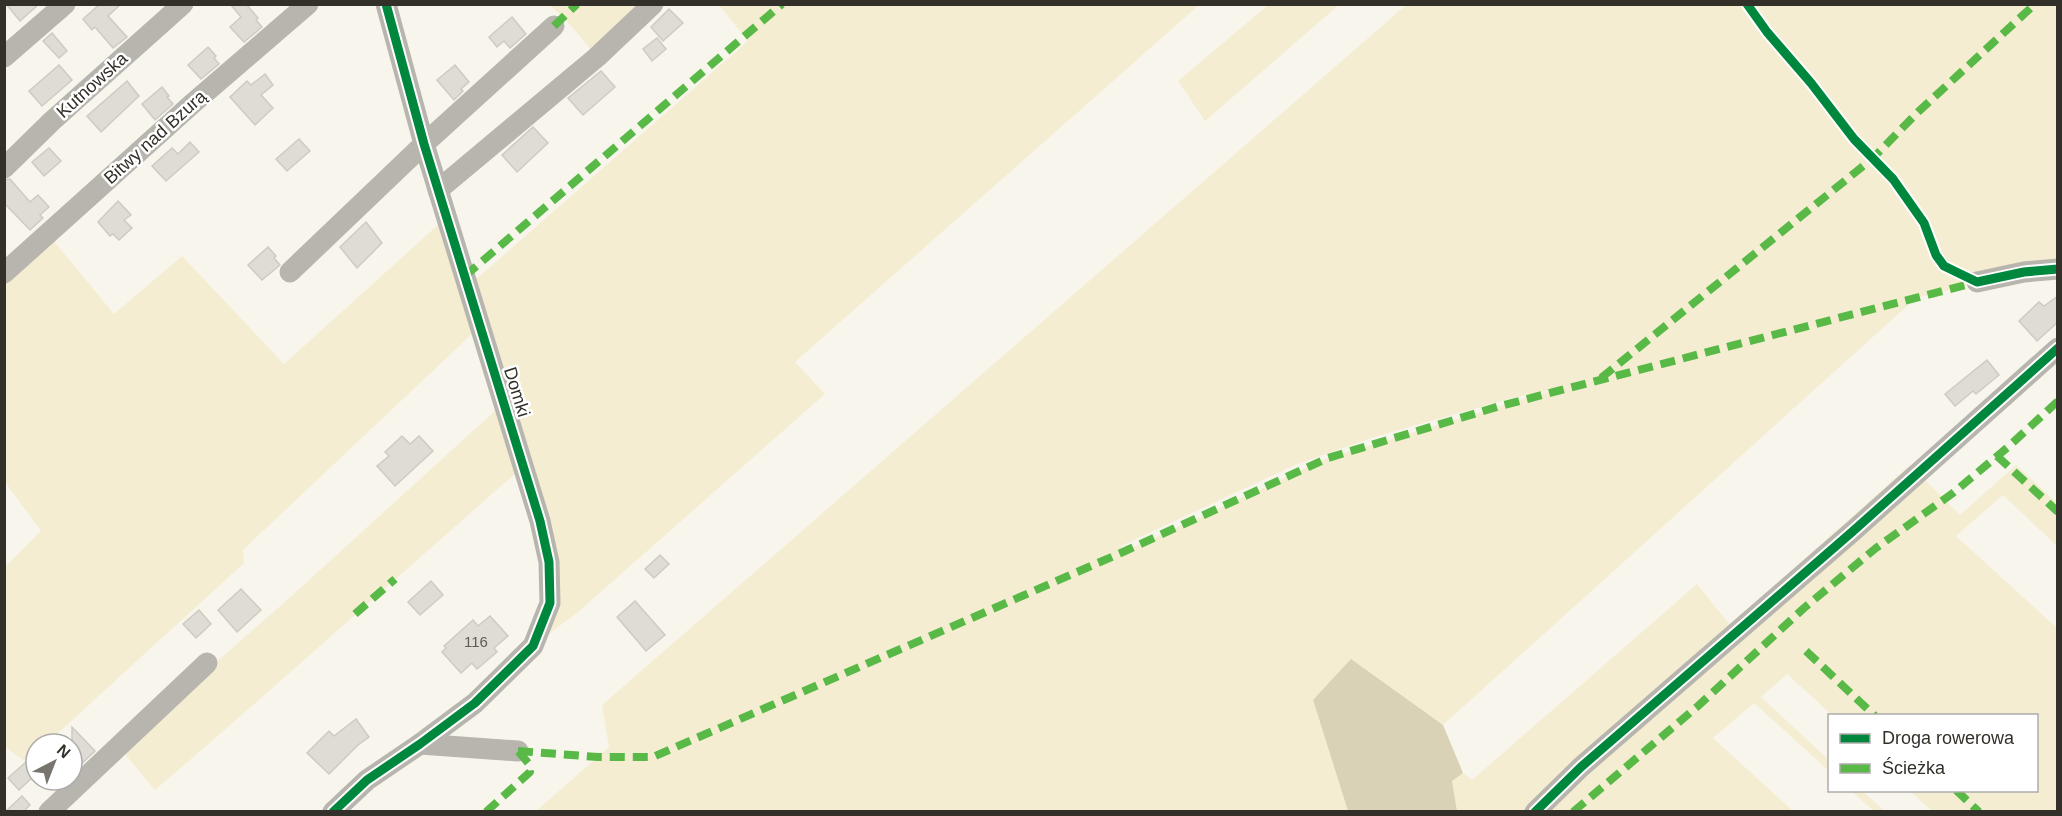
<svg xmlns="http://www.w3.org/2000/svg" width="2062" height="816" viewBox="0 0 2062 816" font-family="Helvetica,sans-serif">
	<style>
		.green { fill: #f4edd2; fill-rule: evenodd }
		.forest { fill: #d9d2b6 }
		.building { fill: #dedcd4; stroke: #cdcbc2; stroke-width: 1.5 }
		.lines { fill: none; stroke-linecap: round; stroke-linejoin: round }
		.minor { stroke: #b7b5ae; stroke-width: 21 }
		.quiet { stroke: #58b947; stroke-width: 8; stroke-dasharray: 15 8; stroke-linecap: butt }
		.cycleway-casing { stroke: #fff; stroke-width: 13 }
		.cycleway { stroke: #00873e; stroke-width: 9 }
		.labels { text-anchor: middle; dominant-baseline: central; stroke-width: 5; stroke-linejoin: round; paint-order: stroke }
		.number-label { font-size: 15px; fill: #5e5c54 }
		.street-label { font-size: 18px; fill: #323028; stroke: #fff }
	</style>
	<rect width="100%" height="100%" fill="#f8f6ec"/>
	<g class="green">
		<polygon points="550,5 653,5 597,57 567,21"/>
		<path d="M 719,5 L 1199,5 L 795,362 L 825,394 L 578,612 L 533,646 L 550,603 L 523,467 C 400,574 279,684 155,790 L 119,747 L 286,601 L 496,410 L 474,332 L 243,550 L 244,563 L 46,744 L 36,744 L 36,753 L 26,762 L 5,747 L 5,567 L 41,531 L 5,482 L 5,273 L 48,234 L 114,314 L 182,256 L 284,364 L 439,224 L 474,281 L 748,41 Z"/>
		<polygon points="1268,5 1339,5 1205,121 1178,81"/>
		<path d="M 1406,5 L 2057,5 L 2057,263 L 1916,298 L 1443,725 L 1351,659 L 1313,701 L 1348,811 L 535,812 L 609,747 L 602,705 ZM 1561,388 L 1328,458 L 1123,552 L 1121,546 L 1295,465 L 1374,437 L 1516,397 Z"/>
		<polygon points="1910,465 1960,515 2016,465 2057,503 2057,546 2003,495 1956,536 2057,628 2057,811 1932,811 1910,791 2036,790 2036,716 1832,715 1787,674 1761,697 1829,760 1829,771 1754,703 1713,738 1793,811 1457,811 1452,780 1463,773 1472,780 1697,584 1730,625"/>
		<polygon points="1851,791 1862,791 1885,811 1874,811"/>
	</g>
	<polygon class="forest" points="1351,659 1443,725 1463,773 1452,781 1457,811 1348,811 1313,700"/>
	<g class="building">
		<polygon points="6,4 39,4 20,21"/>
		<polygon points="100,4 121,4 108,16 127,37 113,48 95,27 92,30 83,19"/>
		<polygon points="230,4 246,4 258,18 256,20 262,27 244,42 230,27 241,17"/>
		<polygon points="669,9 683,23 663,41 651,27"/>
		<polygon points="512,17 526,34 510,48 504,41 497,47 489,37"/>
		<polygon points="52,33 67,51 59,58 43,41"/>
		<polygon points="657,38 666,49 652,61 643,49"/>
		<polygon points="208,47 216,56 214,58 219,64 201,79 188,65"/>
		<polygon points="59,65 72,80 42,106 29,91"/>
		<polygon points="455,65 469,82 461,89 463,91 454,100 437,80"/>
		<polygon points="601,71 615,87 583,115 568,98"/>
		<polygon points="265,74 273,85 261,95 273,108 255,125 230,97 247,81 251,85"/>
		<polygon points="127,81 139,96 101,132 87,116"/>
		<polygon points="162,87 169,96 167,97 173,104 155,120 142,104"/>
		<polygon points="533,127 548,143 517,172 502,155"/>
		<polygon points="299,139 310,151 287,171 276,159"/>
		<polygon points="190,142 199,152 166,181 152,166 172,148 178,154"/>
		<polygon points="49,148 61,161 44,176 32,162"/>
		<polygon points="10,179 30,202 38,195 49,207 40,215 43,218 30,230 4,203 4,180"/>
		<polygon points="118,201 131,215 124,220 132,228 119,240 113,234 110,236 98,222"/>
		<polygon points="366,222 382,243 357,268 340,247"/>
		<polygon points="268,247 276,256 274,258 280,265 262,280 248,265"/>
		<polygon points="2058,296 2058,322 2037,341 2019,321 2039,302 2044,306"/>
		<polygon points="1987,360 1999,375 1976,394 1973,391 1955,406 1945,394"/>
		<polygon points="402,436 410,444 419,436 433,451 395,486 377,466 389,456 385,452"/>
		<polygon points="660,555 669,564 654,578 645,569"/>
		<polygon points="431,581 443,595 420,615 408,602"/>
		<polygon points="241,589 261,610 237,632 218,610"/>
		<polygon points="635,601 665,635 646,651 617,617"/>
		<polygon points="199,610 211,624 196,638 183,624"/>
		<polygon points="490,616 508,636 494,648 497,652 477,669 472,663 461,673 442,652 446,648 444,646 473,620 478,626"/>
		<polygon points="356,719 369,737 358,745 329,774 307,753 329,731 334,736"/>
		<polygon points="72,727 95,751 72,773"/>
		<polygon points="26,762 36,772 36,774 19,790 8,778"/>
		<polygon points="22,796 30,805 23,812 5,812"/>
	</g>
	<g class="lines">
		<g class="minor">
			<polyline points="4,57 65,4"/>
			<polyline points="4,168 52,121 183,4"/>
			<polyline points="438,190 597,57 653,4"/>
			<polyline points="290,272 424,144 554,26"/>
			<polyline points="4,273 192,104 308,4"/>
			<polyline points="1977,282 2024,272 2058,269"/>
			<polyline points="420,744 518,751"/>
			<polyline points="49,812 207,663"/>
			<polyline points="333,812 367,780 420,744 475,703 533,646 550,603 549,562 540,521 424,144 386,4"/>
			<polyline points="1535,812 1581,767 1852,532 2058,348"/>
		</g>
		<g class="quiet">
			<polyline points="554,26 577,4"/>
			<polyline points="465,276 782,4"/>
			<polyline points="1601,378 1873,158 1918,112 2035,4"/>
			<polyline points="1997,456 2058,512"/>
			<polyline points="355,614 395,579"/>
			<polyline points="1806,651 1875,716"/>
			<polyline points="518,751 598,757 653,757 1123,552 1328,458 1500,406 1977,282"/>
			<polyline points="1956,790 1979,812"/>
			<polyline points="486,812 530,772 529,764 518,751"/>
			<polyline points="1573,812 1698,706 1804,608 1876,548 1953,493 2008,447 2058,401"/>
		</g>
		<defs>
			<g id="cycleway">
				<polyline points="1747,4 1767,32 1811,83 1854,139 1893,179 1924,223 1936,255 1944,266 1977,282 2024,272 2058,269"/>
				<polyline points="333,812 367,780 420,744 475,703 533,646 550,603 549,562 540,521 424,144 386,4"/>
				<polyline points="1535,812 1581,767 1852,532 2058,348"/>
			</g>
		</defs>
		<use href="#cycleway" class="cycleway-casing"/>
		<use href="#cycleway" class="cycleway"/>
	</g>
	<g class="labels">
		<g class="number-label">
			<text x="476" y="641">116</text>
		</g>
		<g class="street-label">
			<text transform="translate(92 85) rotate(-42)">Kutnowska</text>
			<text transform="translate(155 137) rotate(-42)">Bitwy nad Bzurą</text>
			<text transform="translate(517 392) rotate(73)">Domki</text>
		</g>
	</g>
	<rect width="2062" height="816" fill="none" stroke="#323028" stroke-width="12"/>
	<rect x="1828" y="714" width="210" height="78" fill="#ffffff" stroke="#adaca9" stroke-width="1.5"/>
	<rect x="1840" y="734" width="30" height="9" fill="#00873e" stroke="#adaca9" stroke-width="1.5"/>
	<text x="1882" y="744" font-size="18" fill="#323028">Droga rowerowa</text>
	<rect x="1840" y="764" width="30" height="9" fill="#58b947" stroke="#adaca9" stroke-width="1.5"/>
	<text x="1882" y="774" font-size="18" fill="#323028">Ścieżka</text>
	<g transform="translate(54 762) rotate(42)"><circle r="28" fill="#ffffff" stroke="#adaca9" stroke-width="1.5"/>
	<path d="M0-4.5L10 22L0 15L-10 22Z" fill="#77756d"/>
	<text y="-9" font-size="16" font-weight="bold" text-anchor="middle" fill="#323028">N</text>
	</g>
</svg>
